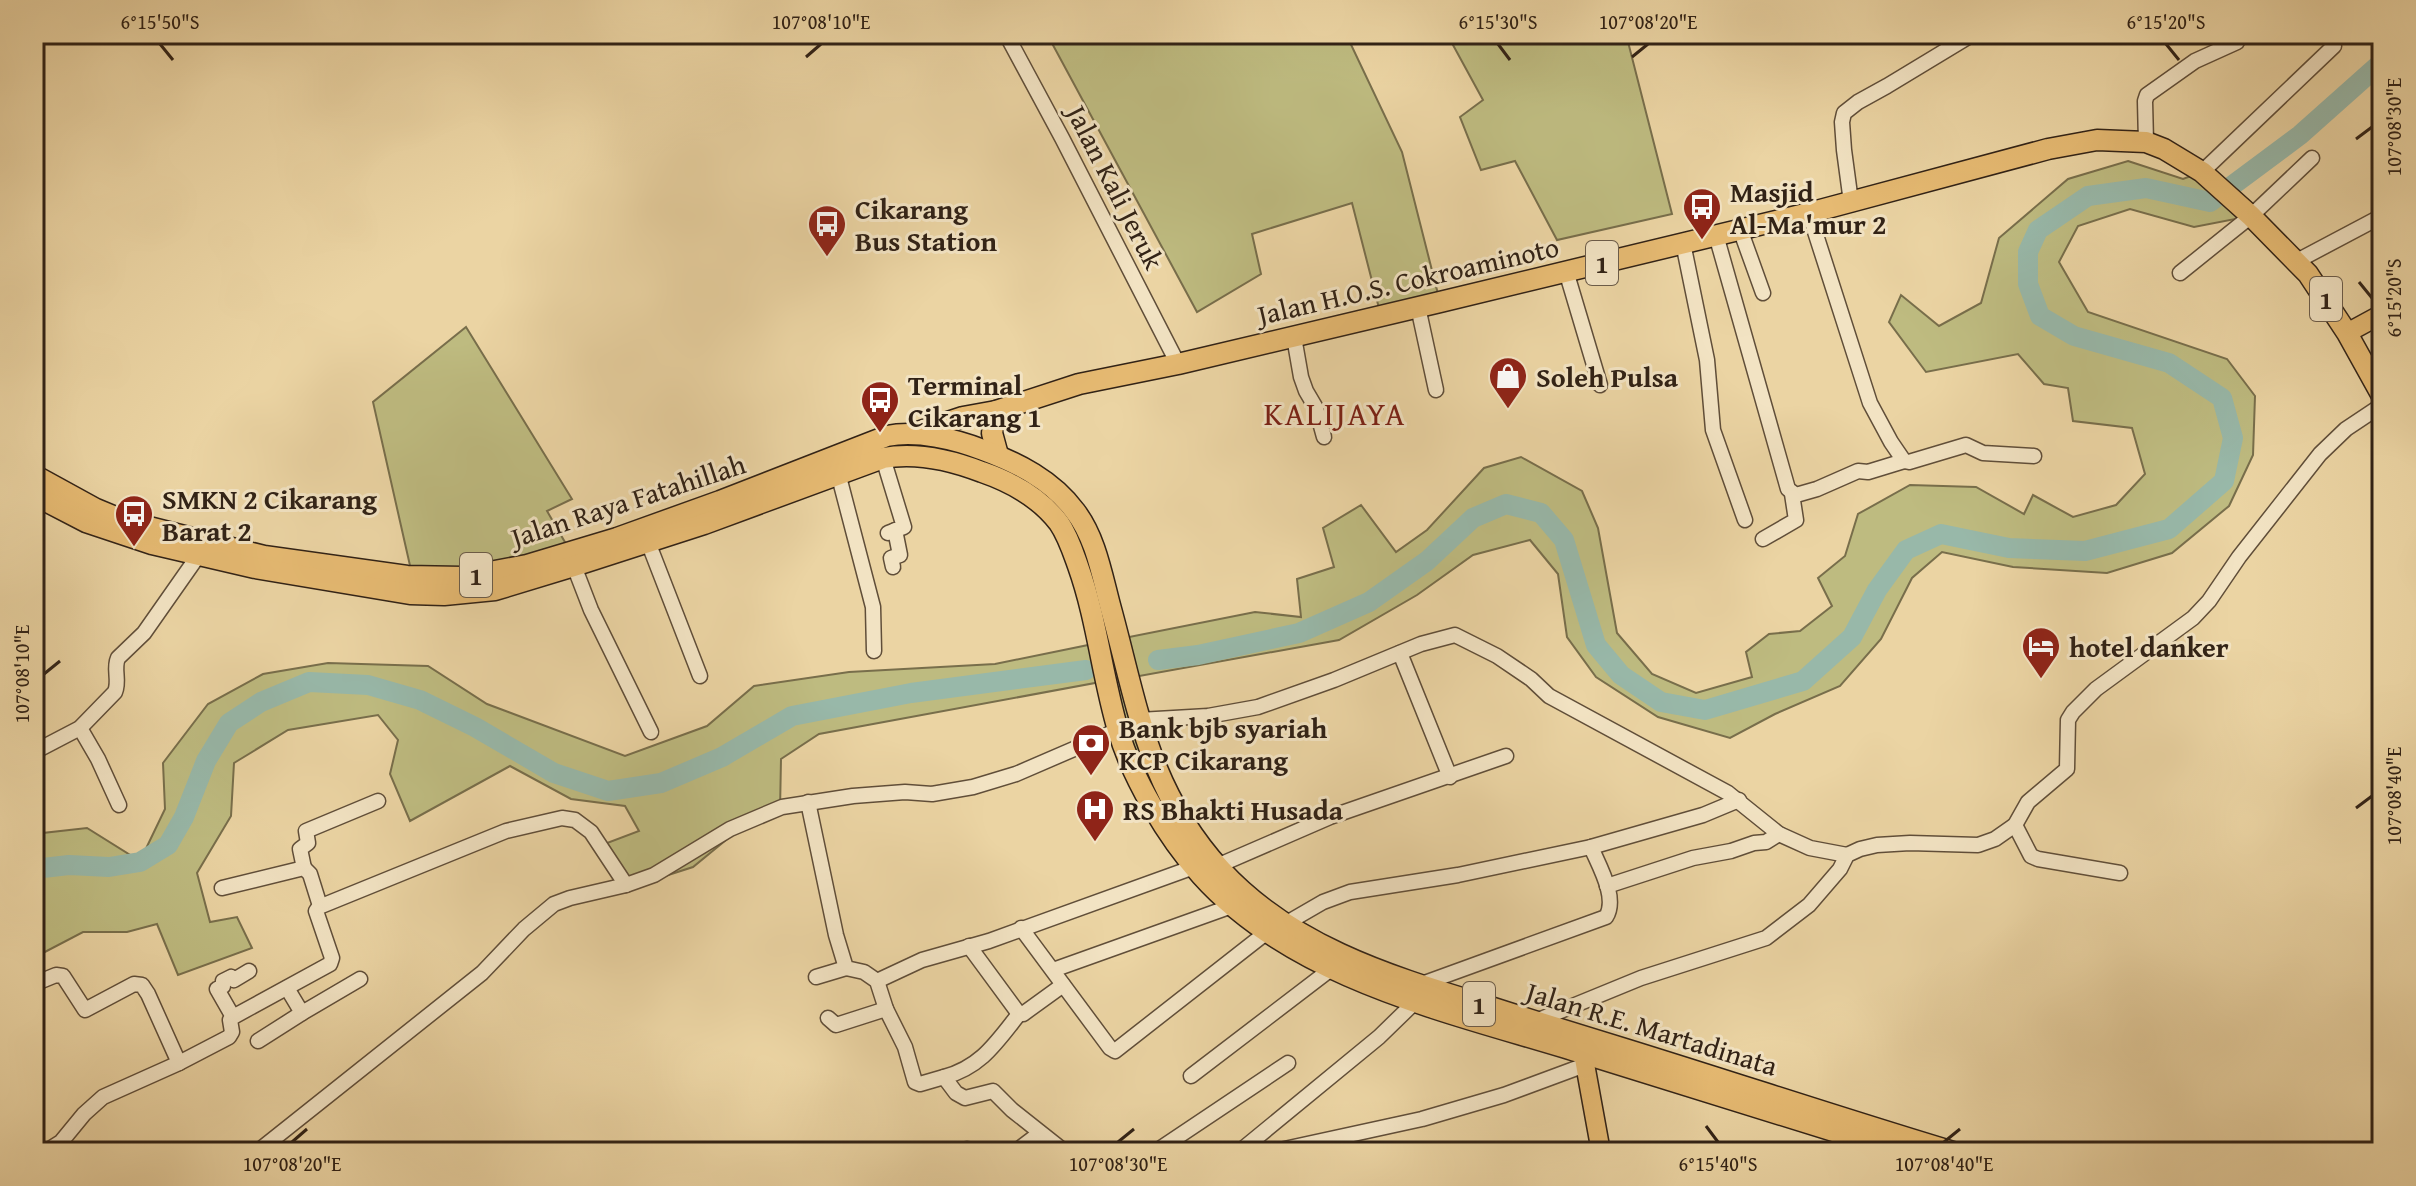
<svg xmlns="http://www.w3.org/2000/svg" width="2416" height="1186" viewBox="0 0 2416 1186" font-family="'Gentium Book Plus',serif">
	<style>
		.green { fill: #bebb80; stroke: #786e4b; stroke-width: 2 }
		.lines { fill: none; stroke-linecap: round; stroke-linejoin: round }
		.river { stroke: #98b8a9; stroke-width: 20 }
		.minor-casing { stroke: #604e39; stroke-width: 17 }
		.major-casing { stroke: #312216; stroke-width: 21 }
		.highway-casing { stroke: #312216; stroke-width: 23 }
		.minor { stroke: #f2e3c3; stroke-width: 14 }
		.major { stroke: #e6ba72; stroke-width: 18 }
		.highway { stroke: #e6ba72; stroke-width: 20 }
		.ticks { fill: none; stroke: #312216; stroke-width: 3 }
		.labels { text-anchor: middle; dominant-baseline: central; stroke-width: 6; stroke-linejoin: round; paint-order: stroke }
		.shield { fill: #f2e3c3; stroke: #6b5c4a; stroke-width: 2 }
		.shield-label { font-size: 26px; font-weight: bold; fill: #312216 }
		.street-label { font-size: 28px; fill: #312216; stroke: #f2e3c3 }
		.poi-label { font-size: 28px; font-weight: bold; fill: #312216; stroke: #f2e3c3; text-anchor: start }
		.quarter-label { font-size: 32px; letter-spacing: 2px; fill: #7a1f14; stroke: #f2e3c3 }
		.neatline { fill: none; stroke: #312216; stroke-width: 3 }
		.ticks-label { font-size: 20px; text-anchor: middle; fill: #312216 }
	</style>
	<rect width="100%" height="100%" fill="#ebd4a3"/>
	<filter id="stains"><feTurbulence type="fractalNoise" baseFrequency=".0025" numOctaves="4"/><feColorMatrix values="0 0 0 0 .2 0 0 0 0 .09 0 0 0 0 .02 0 0 0 .5 -.17"/></filter>
	<radialGradient id="worn" r=".72"><stop offset=".6" stop-color="#630" stop-opacity="0"/><stop offset="1" stop-color="#630" stop-opacity=".3"/></radialGradient>
	<g class="green">
		<polygon points="1047,34 1346,34 1402,152 1440,302 1381,316 1352,203 1252,234 1261,274 1197,312"/>
		<polygon points="1447,34 1633,34 1627,38 1672,214 1557,240 1515,161 1481,170 1460,117 1483,100"/>
		<path d="M 2128,161 L 2183,179 L 2202,172 L 2251,216 L 2194,227 L 2130,209 L 2078,226 L 2059,262 L 2088,312 L 2227,359 L 2255,396 L 2253,455 L 2229,506 L 2172,553 L 2107,573 L 2013,567 L 1942,552 L 1912,578 L 1881,639 L 1840,686 L 1775,714 L 1730,738 L 1658,717 L 1596,677 L 1567,637 L 1558,574 L 1530,540 L 1473,555 L 1417,595 L 1339,640 L 1128,678 C 1147,765 1192,859 1266,912 C 1345,969 1443,992 1534,1020 C 1629,1050 1723,1079 1817,1109 L 1813,1125 L 1364,983 L 1331,969 L 1267,932 L 1232,906 L 1193,867 L 1141,788 L 1118,730 L 1106,681 L 819,734 L 781,759 L 780,810 L 737,831 L 693,867 L 631,887 L 607,843 L 639,831 L 625,806 L 571,799 L 510,766 L 410,821 L 390,774 L 398,740 L 378,715 L 288,730 L 234,763 L 231,816 L 197,873 L 210,922 L 237,917 L 252,948 L 178,975 L 157,924 L 127,932 L 83,932 L 41,954 L 34,937 L 34,834 L 87,828 L 140,861 L 165,809 L 163,763 L 208,704 L 263,674 L 328,663 L 428,666 L 487,704 L 625,756 L 707,726 L 754,686 L 849,672 L 995,664 L 1098,643 L 1106,681 L 1127,678 L 1119,639 L 1255,612 L 1301,617 L 1297,579 L 1334,567 L 1323,528 L 1361,505 L 1396,552 L 1427,530 L 1484,468 L 1521,457 L 1582,491 L 1598,528 L 1617,633 L 1652,674 L 1696,693 L 1752,677 L 1746,652 L 1769,634 L 1800,631 L 1832,606 L 1818,578 L 1845,556 L 1858,514 L 1910,485 L 1976,487 L 2024,514 L 2033,495 L 2073,517 L 2116,505 L 2145,474 L 2132,428 L 2073,421 L 2068,388 L 2044,384 L 2018,354 L 1926,372 L 1889,322 L 1901,295 L 1939,326 L 1981,303 L 1999,238 L 2068,179 Z"/>
		<polygon points="466,327 572,499 547,511 566,544 487,566 411,570 373,402"/>
	</g>
	<g class="lines">
		<g class="river">
			<polyline points="1158,660 1198,655 1299,633 1369,602 1427,561 1473,518 1506,504 1541,513 1564,540 1596,645 1621,675 1661,702 1705,710 1803,681 1852,637 1877,590 1906,550 1941,534 2009,548 2085,551 2169,529 2224,481 2233,438 2222,398 2169,363 2074,336 2040,316 2028,284 2028,252 2038,230 2088,196 2146,188 2210,202 2300,135 2382,62"/>
			<polyline points="34,869 69,865 109,867 140,862 168,845 184,817 206,761 229,723 261,702 309,682 368,685 420,700 475,727 554,773 608,791 661,783 722,757 792,716 911,693 1086,670"/>
		</g>
		<defs>
			<g id="minor">
				<polyline points="1006,34 1062,138 1178,364"/>
				<polyline points="2146,142 2145,101 2147,95 2195,61 2237,42"/>
				<polyline points="2202,172 2334,46"/>
				<polyline points="1851,202 1844,150 1842,122 1844,113 1858,102 1887,86 1973,34"/>
				<polyline points="1809,213 1870,403 1891,442 1904,461 1909,462 1966,445 1983,453 2034,456"/>
				<polyline points="1740,229 1763,293"/>
				<polyline points="1716,235 1788,489 1796,495 1817,489 1858,471 1868,472 1904,461"/>
				<polyline points="1683,243 1707,360 1713,430 1745,520"/>
				<polyline points="2297,261 2382,216"/>
				<polyline points="1566,271 1600,385"/>
				<polyline points="2180,273 2251,216 2312,158"/>
				<polyline points="1418,307 1436,390"/>
				<polyline points="1294,337 1301,377 1306,391 1316,408 1324,437"/>
				<polyline points="883,458 904,527 888,533"/>
				<polyline points="838,473 873,607 874,651"/>
				<polyline points="1763,539 1796,520 1792,494"/>
				<polyline points="648,542 700,676"/>
				<polyline points="574,566 591,610 651,732"/>
				<polyline points="893,567 891,558 900,555 895,530"/>
				<polyline points="1400,653 1450,777"/>
				<polyline points="1139,720 1208,716 1258,707 1334,680 1421,644 1455,635 1497,656 1531,679 1549,696 1728,793 1779,834 1810,848 1847,855"/>
				<polyline points="80,728 98,759 119,805"/>
				<path d="M 34,752 L 80,728 L 115,692 C 120,680 113,669 118,658 L 144,633 L 198,556"/>
				<polyline points="808,802 836,935 846,968 864,972 877,981 886,1009 905,1047 915,1082 920,1084 944,1077 956,1093 965,1098 993,1091 1012,1110 1065,1152"/>
				<polyline points="2015,825 2031,856 2038,859 2120,873"/>
				<polyline points="1217,866 1330,817 1506,756"/>
				<polyline points="304,868 300,849 308,843 306,831 378,801"/>
				<polyline points="1607,886 1693,858 1731,851 1754,843 1766,842 1779,834"/>
				<polyline points="222,888 304,868 310,874 320,906"/>
				<polyline points="1285,924 1323,902 1350,892 1458,875 1591,847 1703,815 1739,800"/>
				<polyline points="1021,928 1110,1048 1115,1051 1267,932"/>
				<polyline points="969,946 1019,1014 1023,1014 1063,985"/>
				<polyline points="1053,970 1232,906"/>
				<polyline points="816,977 846,968"/>
				<polyline points="877,981 922,960 989,941 1194,867"/>
				<polyline points="34,984 56,975 63,976 85,1010 134,984 142,985 148,994 179,1063"/>
				<path d="M 1419,985 L 1606,917 C 1618,898 1599,866 1591,847"/>
				<polyline points="287,988 302,1013 360,979"/>
				<polyline points="233,1017 217,989 223,986 223,981 231,977 234,980 249,971"/>
				<polyline points="828,1018 836,1025 886,1009"/>
				<polyline points="1536,1021 1641,978 1766,938 1809,905 1840,869 1847,855 1860,849 1877,845 1910,843 1978,845 1995,839 2015,825 2028,802 2067,769 2068,720 2073,712 2096,689 2193,618 2209,601 2239,557 2320,454 2346,429 2382,405"/>
				<polyline points="258,1041 302,1013"/>
				<polyline points="1191,1076 1331,969"/>
				<path d="M 944,1077 C 981,1067 996,1043 1019,1014"/>
				<polyline points="967,1149 970,1152"/>
				<polyline points="45,1152 61,1142 84,1114 103,1097 179,1063 229,1037 232,1032 230,1020 233,1017 330,964 332,958 316,911 319,907 506,831 562,818 575,820 591,832 626,885"/>
				<polyline points="257,1152 482,973 524,929 554,904 570,898 626,885 654,875 730,829 782,807 853,796 905,792 932,794 973,787 1016,774 1118,730"/>
				<polyline points="1015,1152 1040,1133"/>
				<polyline points="1155,1152 1288,1063"/>
				<polyline points="1239,1152 1379,1037 1416,1001"/>
				<polyline points="1271,1152 1422,1119 1504,1095 1585,1065"/>
			</g>
			<g id="major">
				<polyline points="2347,333 2382,314"/>
				<polyline points="1583,1053 1601,1152"/>
			</g>
			<g id="highway">
				<polyline points="996,411 992,433 998,455"/>
				<polyline points="915,433 963,417 996,411 1079,384 1178,364 1440,302 1809,213 2048,149 2097,140 2146,142 2164,149 2202,172 2251,216 2308,274 2347,333 2382,396"/>
				<path d="M 34,475 L 96,509 L 125,521 L 264,556 L 407,576 L 463,577 L 527,565 L 617,538 L 720,501 L 887,436 C 917,430 955,439 983,450 C 1018,463 1052,480 1075,511 C 1096,538 1102,576 1111,609 C 1138,708 1148,790 1221,870 C 1289,944 1385,975 1478,1003 C 1527,1019 1576,1034 1625,1049 C 1735,1083 1843,1119 1953,1152"/>
				<path d="M 34,495 L 86,522 L 152,544 L 255,568 L 410,594 L 444,595 L 495,590 L 574,566 L 704,524 L 883,458 C 916,452 951,460 982,472 C 1011,482 1040,498 1059,523 C 1068,536 1073,552 1078,566 C 1097,619 1102,676 1118,730 C 1132,778 1167,837 1201,875 C 1295,980 1450,1012 1579,1052 C 1687,1085 1794,1119 1901,1152"/>
			</g>
		</defs>
		<use href="#minor" class="minor-casing"/>
		<use href="#major" class="major-casing"/>
		<use href="#highway" class="highway-casing"/>
		<use href="#minor" class="minor"/>
		<use href="#major" class="major"/>
		<use href="#highway" class="highway"/>
	</g>
	<path class="ticks" d="M 160,44 L 173,60M 1498,44 L 1510,60M 2166,44 L 2179,60M 806,57 L 821,44M 1632,57 L 1648,44M 2356,139 L 2372,127M 2359,282 L 2372,298M 44,674 L 60,661M 2356,808 L 2372,796M 1706,1126 L 1718,1142M 292,1142 L 307,1129M 1118,1142 L 1134,1129M 1944,1142 L 1960,1129"/>
	<defs>
		<symbol id="bus-pin" viewBox="-11 -11 22 30"><path d="M0 17L-7.5 6A9.5 9.5 0 1 1 7.5 6Z" fill="#8f2418" stroke="#f2e3c3"/><path d="M-5-6H5V4H4V6H2V4H-2V6H-4V4H-5ZM-3.5-4V0h7V-4ZM-3.5 1.2v1.5H-2V1.2ZM2 1.2v1.5H3.5V1.2Z" fill="#fff"/></symbol>
		<symbol id="shop-pin" viewBox="-11 -11 22 30"><path d="M0 17L-7.5 6A9.5 9.5 0 1 1 7.5 6Z" fill="#8f2418" stroke="#f2e3c3"/><path d="M-5-2.5h2.3a2.7 3.5 0 0 1 5.4 0H5L5.5 6h-11ZM-1.5-2.5h3a1.5 2.3 0 0 0-3 0Z" fill="#fff"/></symbol>
		<symbol id="hotel-pin" viewBox="-11 -11 22 30"><path d="M0 17L-7.5 6A9.5 9.5 0 1 1 7.5 6Z" fill="#8f2418" stroke="#f2e3c3"/><path d="M-6-4.5h1.5V1H6V5H4.5V3h-9V5H-6ZM-4 0a1.8 1.8 0 1 1 3.6 0ZM.5 0V-2.5h3Q6-2.5 6 0Z" fill="#fff"/></symbol>
		<symbol id="bank-pin" viewBox="-11 -11 22 30"><path d="M0 17L-7.5 6A9.5 9.5 0 1 1 7.5 6Z" fill="#8f2418" stroke="#f2e3c3"/><path d="M-6-4H6V4H-6ZM0-2.3a2.3 2.3 0 1 0 0 4.6a2.3 2.3 0 1 0 0-4.6Z" fill="#fff"/></symbol>
		<symbol id="hospital-pin" viewBox="-11 -11 22 30"><path d="M0 17L-7.5 6A9.5 9.5 0 1 1 7.5 6Z" fill="#8f2418" stroke="#f2e3c3"/><path d="M-5-5h3v3.5h4V-5h3V5h-3V1.5h-4V5h-3Z" fill="#fff"/></symbol>
	</defs>
	<g fill-rule="evenodd">
		<use href="#bus-pin" x="1680" y="185" width="44" height="60"/>
		<use href="#bus-pin" x="805" y="202" width="44" height="60"/>
		<use href="#shop-pin" x="1486" y="354" width="44" height="60"/>
		<use href="#bus-pin" x="858" y="378" width="44" height="60"/>
		<use href="#bus-pin" x="112" y="492" width="44" height="60"/>
		<use href="#hotel-pin" x="2019" y="624" width="44" height="60"/>
		<use href="#bank-pin" x="1069" y="721" width="44" height="60"/>
		<use href="#hospital-pin" x="1073" y="787" width="44" height="60"/>
	</g>
	<g class="labels">
		<g class="shield">
			<rect x="1586" y="241" width="32" height="44" rx="6"/>
			<rect x="2310" y="277" width="32" height="44" rx="6"/>
			<rect x="460" y="553" width="32" height="44" rx="6"/>
			<rect x="1463" y="982" width="32" height="44" rx="6"/>
		</g>
		<g class="shield-label">
			<text x="1602" y="263">1</text>
			<text x="2326" y="299">1</text>
			<text x="476" y="575">1</text>
			<text x="1479" y="1004">1</text>
		</g>
		<g class="street-label">
			<text transform="translate(1116 187) rotate(63)">Jalan Kali Jeruk</text>
			<text transform="translate(1408 280) rotate(-13)">Jalan H.O.S. Cokroaminoto</text>
			<text transform="translate(628 500) rotate(-18)">Jalan Raya Fatahillah</text>
			<text transform="translate(1652 1028) rotate(17)">Jalan R.E. Martadinata</text>
		</g>
		<g class="poi-label">
			<text x="1730" y="191">Masjid<tspan x="1730" dy="32">Al-Ma'mur 2</tspan></text>
			<text x="855" y="208">Cikarang<tspan x="855" dy="32">Bus Station</tspan></text>
			<text x="1536" y="376">Soleh Pulsa</text>
			<text x="908" y="384">Terminal<tspan x="908" dy="32">Cikarang 1</tspan></text>
			<text x="162" y="498">SMKN 2 Cikarang<tspan x="162" dy="32">Barat 2</tspan></text>
			<text x="2069" y="646">hotel danker</text>
			<text x="1119" y="727">Bank bjb syariah<tspan x="1119" dy="32">KCP Cikarang</tspan></text>
			<text x="1123" y="809">RS Bhakti Husada</text>
		</g>
		<g class="quarter-label">
			<text x="1335" y="413">KALIJAYA</text>
		</g>
	</g>
	<rect width="2416" height="1186" fill="none" stroke="#ebd4a3" stroke-width="88"/>
	<rect x="44" y="44" width="2328" height="1098" class="neatline"/>
	<g class="ticks-label">
		<text x="160" y="29">6°15'50"S</text>
		<text x="821" y="29">107°08'10"E</text>
		<text x="1498" y="29">6°15'30"S</text>
		<text x="1648" y="29">107°08'20"E</text>
		<text x="2166" y="29">6°15'20"S</text>
		<text transform="translate(2394 127) rotate(-90)" y="7">107°08'30"E</text>
		<text transform="translate(2394 298) rotate(-90)" y="7">6°15'20"S</text>
		<text transform="translate(22 674) rotate(-90)" y="7">107°08'10"E</text>
		<text transform="translate(2394 796) rotate(-90)" y="7">107°08'40"E</text>
		<text x="292" y="1171">107°08'20"E</text>
		<text x="1118" y="1171">107°08'30"E</text>
		<text x="1718" y="1171">6°15'40"S</text>
		<text x="1944" y="1171">107°08'40"E</text>
	</g>
	<rect width="100%" height="100%" filter="url(#stains)"/>
	<rect width="100%" height="100%" fill="url(#worn)"/>
</svg>
